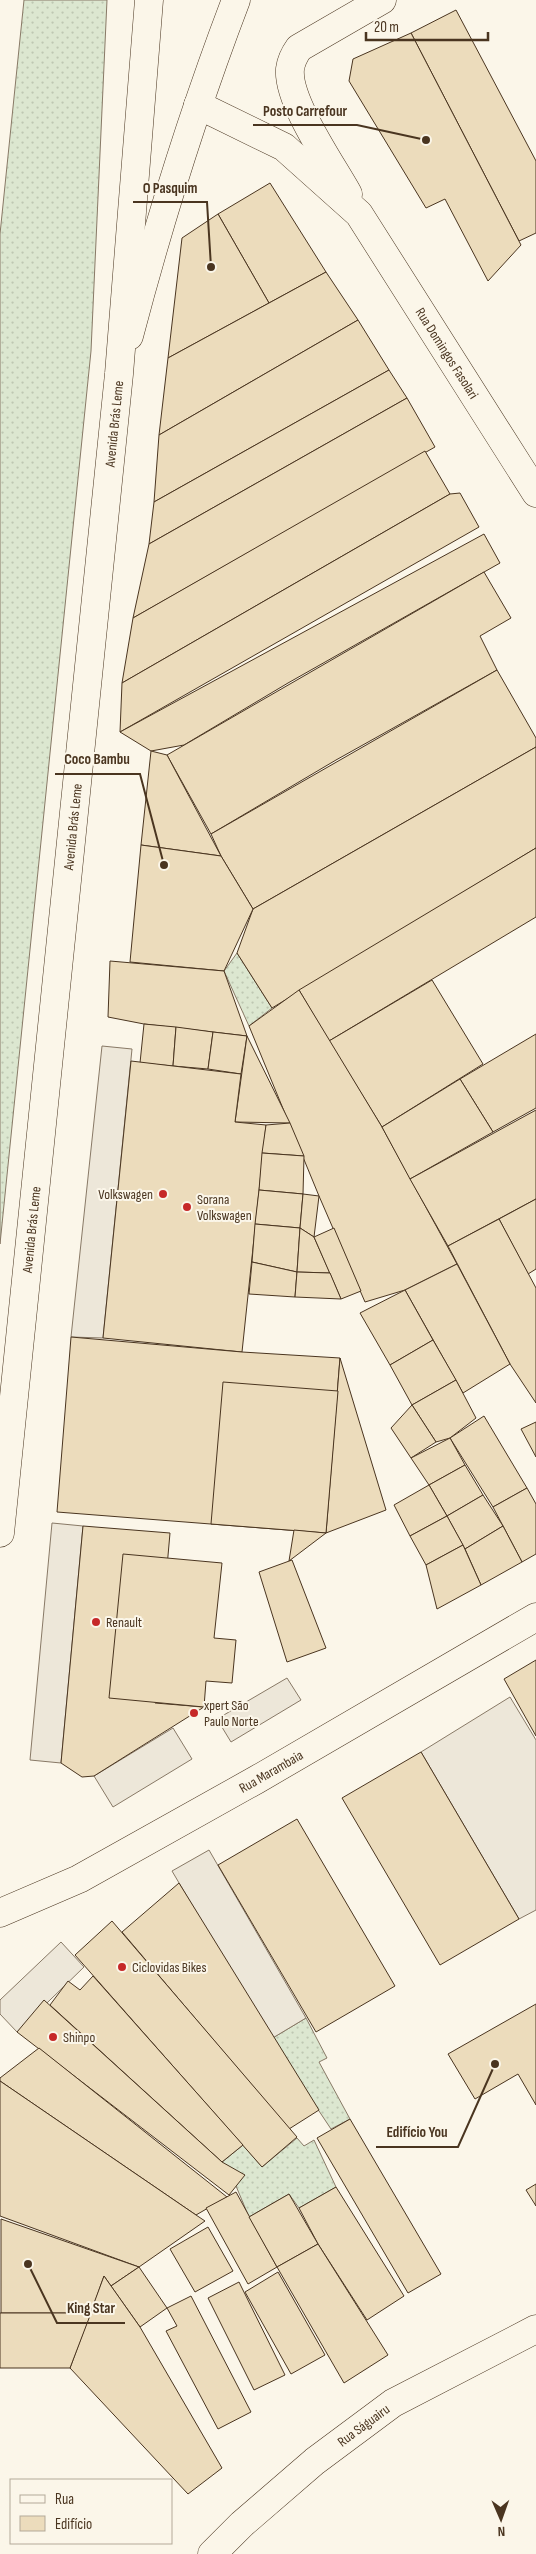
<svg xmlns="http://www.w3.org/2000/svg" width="536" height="2554" viewBox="0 0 536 2554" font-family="'Sofia Sans Condensed',sans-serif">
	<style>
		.grass { fill: url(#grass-dots); stroke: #887966 }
		.parking { fill: #ede7d9; stroke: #887966 }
		.building { fill: #ecdcbc; stroke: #4a3520 }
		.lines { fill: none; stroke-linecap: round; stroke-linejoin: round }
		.minor-casing { stroke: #4a3520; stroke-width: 29 }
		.major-casing { stroke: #4a3520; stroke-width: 29 }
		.minor { stroke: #fbf6e9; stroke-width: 28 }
		.major { stroke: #fbf6e9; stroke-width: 28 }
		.poi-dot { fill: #c62828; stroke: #fbf6e9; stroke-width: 2 }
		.labels { text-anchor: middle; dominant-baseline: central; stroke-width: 4; stroke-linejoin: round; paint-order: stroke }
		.street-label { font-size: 14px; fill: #4a3520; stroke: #fbf6e9 }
		.poi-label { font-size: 14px; fill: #4a3520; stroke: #fbf6e9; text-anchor: start }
		.leader { fill: none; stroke: #4a3520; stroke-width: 2 }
		.callout-dot { fill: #4a3520; stroke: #fbf6e9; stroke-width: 2 }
		.callout-label { font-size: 15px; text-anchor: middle; font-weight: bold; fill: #4a3520; stroke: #fbf6e9; stroke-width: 4; stroke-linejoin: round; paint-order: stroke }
	</style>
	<defs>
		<pattern id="grass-dots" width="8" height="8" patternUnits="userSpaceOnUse" patternTransform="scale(1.25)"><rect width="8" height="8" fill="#dce7d0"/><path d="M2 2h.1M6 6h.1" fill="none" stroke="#bec7b2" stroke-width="1.8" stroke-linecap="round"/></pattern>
	</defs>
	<rect width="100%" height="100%" fill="#fbf6e9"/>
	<g class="grass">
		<polygon points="24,0 107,0 91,351 0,1244 0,234"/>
		<polygon points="237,953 272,1008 249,1026 224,971"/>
		<polygon points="306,2018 327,2058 319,2062 350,2119 331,2129 271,2039"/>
		<polygon points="297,2138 304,2146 314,2140 336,2187 299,2208 289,2194 249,2217 236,2186 222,2162 243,2145 262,2167"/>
	</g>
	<g class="parking">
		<polygon points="102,1046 132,1049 103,1338 71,1337"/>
		<polygon points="52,1523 83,1526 61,1763 30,1760"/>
		<polygon points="287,1678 301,1700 231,1742 217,1719"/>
		<polygon points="510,1697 536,1740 536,1910 519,1919 421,1752"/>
		<polygon points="173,1728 192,1759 113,1807 94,1776"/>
		<polygon points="209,1850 306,2018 271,2039 172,1871"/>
		<polygon points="61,1942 84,1967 17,2032 0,2014 0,2000"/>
	</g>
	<g class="building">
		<polygon points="456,10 536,161 536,233 519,241 411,33"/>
		<polygon points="411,33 521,245 488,281 445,199 426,208 349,81 353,59"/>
		<polygon points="270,183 326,272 269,303 218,214"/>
		<polygon points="218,214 269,303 168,358 182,238"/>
		<polygon points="326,272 358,320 159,435 168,358"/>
		<polygon points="358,320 389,370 154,502 159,435"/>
		<polygon points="389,370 407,398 149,544 154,502"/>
		<polygon points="407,398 435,447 133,618 149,544"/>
		<polygon points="425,451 450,494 122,683 133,618"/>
		<polygon points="460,493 479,527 120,732 122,683 450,494"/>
		<polygon points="484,534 500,563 288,683 184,745 151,751 120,732"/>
		<polygon points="484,572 511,618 480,636 497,670 336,760 211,834 167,755"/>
		<polygon points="497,670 536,738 536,747 253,909 221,856 211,834"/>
		<polygon points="536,747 536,848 272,1008 237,953 253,909"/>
		<polygon points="151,751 167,755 221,856 141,845"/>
		<polygon points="141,845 221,856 253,909 224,971 130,962"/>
		<polygon points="536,848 536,917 329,1041 299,990"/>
		<polygon points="110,961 224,971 247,1036 144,1024 108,1017"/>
		<polygon points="432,980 483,1064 382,1127 329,1041"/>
		<polygon points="299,990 382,1127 457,1264 405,1290 365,1302 319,1196 249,1026"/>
		<polygon points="144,1024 176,1027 173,1066 140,1063"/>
		<polygon points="176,1027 213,1032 208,1069 173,1066"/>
		<polygon points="213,1032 247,1036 241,1074 208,1069"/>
		<polygon points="536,1034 536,1108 493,1132 460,1079"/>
		<polygon points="247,1036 290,1123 235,1122"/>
		<polygon points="131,1061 241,1074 235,1122 266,1125 242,1352 103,1338"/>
		<polygon points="460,1079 493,1132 410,1179 382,1127"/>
		<polygon points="536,1110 536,1199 448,1246 410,1179"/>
		<polygon points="290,1123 304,1156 262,1153 266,1125"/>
		<polygon points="262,1153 304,1156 303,1194 259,1190"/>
		<polygon points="259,1190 303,1194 300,1228 255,1224"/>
		<polygon points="303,1194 319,1196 314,1237 300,1228"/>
		<polygon points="536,1199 536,1269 528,1274 499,1219"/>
		<polygon points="499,1219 536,1288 536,1403 510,1364 448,1246"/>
		<polygon points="255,1224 300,1228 297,1272 252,1262"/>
		<polygon points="300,1228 314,1237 330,1273 297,1272"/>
		<polygon points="334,1228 361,1291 341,1299 314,1237"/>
		<polygon points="252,1262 297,1272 295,1297 249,1294"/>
		<polygon points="457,1264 510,1364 463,1393 405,1290"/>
		<polygon points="297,1272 330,1273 341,1299 295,1297"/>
		<polygon points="405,1290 433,1340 390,1365 360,1313"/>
		<polygon points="71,1337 242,1352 340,1358 326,1533 57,1512"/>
		<polygon points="433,1340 456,1380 412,1405 390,1365"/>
		<polygon points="340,1358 386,1510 326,1533"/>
		<polygon points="456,1380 476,1418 450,1438 436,1442 412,1405"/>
		<polygon points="223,1382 338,1391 326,1533 211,1524"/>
		<polygon points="412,1405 436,1442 411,1458 391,1428"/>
		<polygon points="484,1416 527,1488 493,1507 450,1438"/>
		<polygon points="536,1422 536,1457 521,1429"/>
		<polygon points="450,1438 465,1465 429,1485 411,1458"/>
		<polygon points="465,1465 483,1495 447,1516 429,1485"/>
		<polygon points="429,1485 447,1516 410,1536 394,1505"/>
		<polygon points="527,1488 536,1504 536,1554 522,1562 493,1507"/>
		<polygon points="483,1495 503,1526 465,1549 447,1516"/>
		<polygon points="447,1516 463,1545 426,1565 410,1536"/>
		<polygon points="83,1526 170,1533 155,1703 204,1707 94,1776 82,1777 61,1763"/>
		<polygon points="503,1526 522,1562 481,1585 465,1549"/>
		<polygon points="294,1530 326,1533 289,1561"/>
		<polygon points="463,1545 481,1585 437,1609 426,1565"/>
		<polygon points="123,1554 222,1563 214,1638 236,1640 232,1683 206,1681 204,1707 109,1698"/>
		<polygon points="292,1560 326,1648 287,1662 259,1572"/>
		<polygon points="536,1660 536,1736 504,1679"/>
		<polygon points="421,1752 519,1919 440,1965 342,1798"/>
		<polygon points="297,1819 395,1986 316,2032 218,1865"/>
		<polygon points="179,1883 319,2110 289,2129 122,1932"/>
		<polygon points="112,1921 297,2137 262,2167 75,1955"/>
		<polygon points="93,1976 243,2145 222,2162 50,2005 68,1981 80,1990"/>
		<polygon points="44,2000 222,2162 245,2175 229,2195 17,2032"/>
		<polygon points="536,2004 536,2105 518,2074 475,2099 448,2054"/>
		<polygon points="39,2048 227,2197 196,2215 0,2081 0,2078"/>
		<polygon points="0,2081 196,2215 205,2221 139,2267 0,2216"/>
		<polygon points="350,2119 441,2274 408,2293 317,2138"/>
		<polygon points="536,2184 536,2206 526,2190"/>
		<polygon points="336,2187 404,2296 367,2320 318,2244 299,2208"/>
		<polygon points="236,2192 277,2267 248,2284 206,2208"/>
		<polygon points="289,2194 318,2244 277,2267 249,2217"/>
		<polygon points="1,2219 139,2267 111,2286 104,2276 91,2313 1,2313"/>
		<polygon points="208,2227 233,2271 195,2292 170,2249"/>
		<polygon points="318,2244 388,2355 344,2383 277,2267"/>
		<polygon points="139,2267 167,2308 140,2327 111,2286"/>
		<polygon points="278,2272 325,2355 291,2374 245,2292"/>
		<polygon points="104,2276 140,2327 222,2468 188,2494 70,2368"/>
		<polygon points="239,2282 285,2375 254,2390 208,2298"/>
		<polygon points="191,2296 251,2412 218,2429 166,2331 177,2326 167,2308"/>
		<polygon points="0,2313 91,2313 70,2368 0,2368"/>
	</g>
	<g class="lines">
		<defs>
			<g id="minor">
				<path id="s1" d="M 198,105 L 284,147 L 359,214 L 536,493"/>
				<path d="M 348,194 C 332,165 287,101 290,69 C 291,61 294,55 299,48 L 382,0"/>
				<path d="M 129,336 C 159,222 194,110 236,0"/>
				<path id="s2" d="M 0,1913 L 79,1879 L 256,1780 L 536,1617"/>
				<path id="s3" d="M 212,2554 L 242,2524 L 315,2461 L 393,2403 L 536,2329"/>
			</g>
			<g id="major">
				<path id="s4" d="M 0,1533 L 119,374 L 149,0"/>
			</g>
		</defs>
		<use href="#minor" class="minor-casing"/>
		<use href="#major" class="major-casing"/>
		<use href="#minor" class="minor"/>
		<use href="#major" class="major"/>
	</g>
	<g class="poi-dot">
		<circle cx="163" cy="1194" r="5"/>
		<circle cx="187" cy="1207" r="5"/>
		<circle cx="96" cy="1622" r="5"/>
		<circle cx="194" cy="1713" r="5"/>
		<circle cx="122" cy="1967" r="5"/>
		<circle cx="53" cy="2037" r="5"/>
	</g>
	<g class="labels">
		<g class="street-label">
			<text stroke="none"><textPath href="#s1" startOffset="361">Rua Domingos Fasolari</textPath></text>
			<text stroke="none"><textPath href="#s4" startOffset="1115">Avenida Brás Leme</textPath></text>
			<text stroke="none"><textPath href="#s4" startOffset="710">Avenida Brás Leme</textPath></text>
			<text stroke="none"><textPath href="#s4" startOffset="305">Avenida Brás Leme</textPath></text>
			<text stroke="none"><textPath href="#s2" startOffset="306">Rua Marambaia</textPath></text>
			<text stroke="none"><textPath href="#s3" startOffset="199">Rua Ságuairu</textPath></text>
		</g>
		<g class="poi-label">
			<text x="153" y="1194" text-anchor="end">Volkswagen</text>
			<text x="197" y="1199">Sorana<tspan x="197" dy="16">Volkswagen</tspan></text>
			<text x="106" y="1622">Renault</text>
			<text x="204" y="1705">xpert São<tspan x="204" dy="16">Paulo Norte</tspan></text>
			<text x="132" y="1967">Ciclovidas Bikes</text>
			<text x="63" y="2037">Shinpo</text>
		</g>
	</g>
	<path class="leader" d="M426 140L357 125H253M211 267L207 202H133M164 865L140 774H55M495 2064L458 2147H376M28 2264L57 2323H125"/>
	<g class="callout-dot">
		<circle cx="426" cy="140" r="5"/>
		<circle cx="211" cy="267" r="5"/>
		<circle cx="164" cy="865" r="5"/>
		<circle cx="495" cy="2064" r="5"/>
		<circle cx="28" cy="2264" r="5"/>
	</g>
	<g class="callout-label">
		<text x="305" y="116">Posto Carrefour</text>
		<text x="170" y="193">O Pasquim</text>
		<text x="97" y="764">Coco Bambu</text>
		<text x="417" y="2137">Edifício You</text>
		<text x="91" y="2313">King Star</text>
	</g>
	<rect x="10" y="2479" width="162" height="65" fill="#fbf6e9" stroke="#b4a999"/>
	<rect x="20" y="2495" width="25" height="8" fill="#fbf6e9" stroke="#b4a999"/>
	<text x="55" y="2504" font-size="15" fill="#4a3520">Rua</text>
	<rect x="20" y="2516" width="25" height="15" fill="#ecdcbc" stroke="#b4a999"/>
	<text x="55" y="2529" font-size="15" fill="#4a3520">Edifício</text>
	<g transform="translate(501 2519) rotate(178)" stroke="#fbf6e9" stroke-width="4" paint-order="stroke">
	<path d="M0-4L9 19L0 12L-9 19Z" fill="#4a3520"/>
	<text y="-8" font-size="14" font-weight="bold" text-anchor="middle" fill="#4a3520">N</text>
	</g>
	<path d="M366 32v8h122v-8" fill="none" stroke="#4a3520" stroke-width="2.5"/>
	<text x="374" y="32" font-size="15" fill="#4a3520" stroke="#fbf6e9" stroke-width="4" paint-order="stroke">20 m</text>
</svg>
